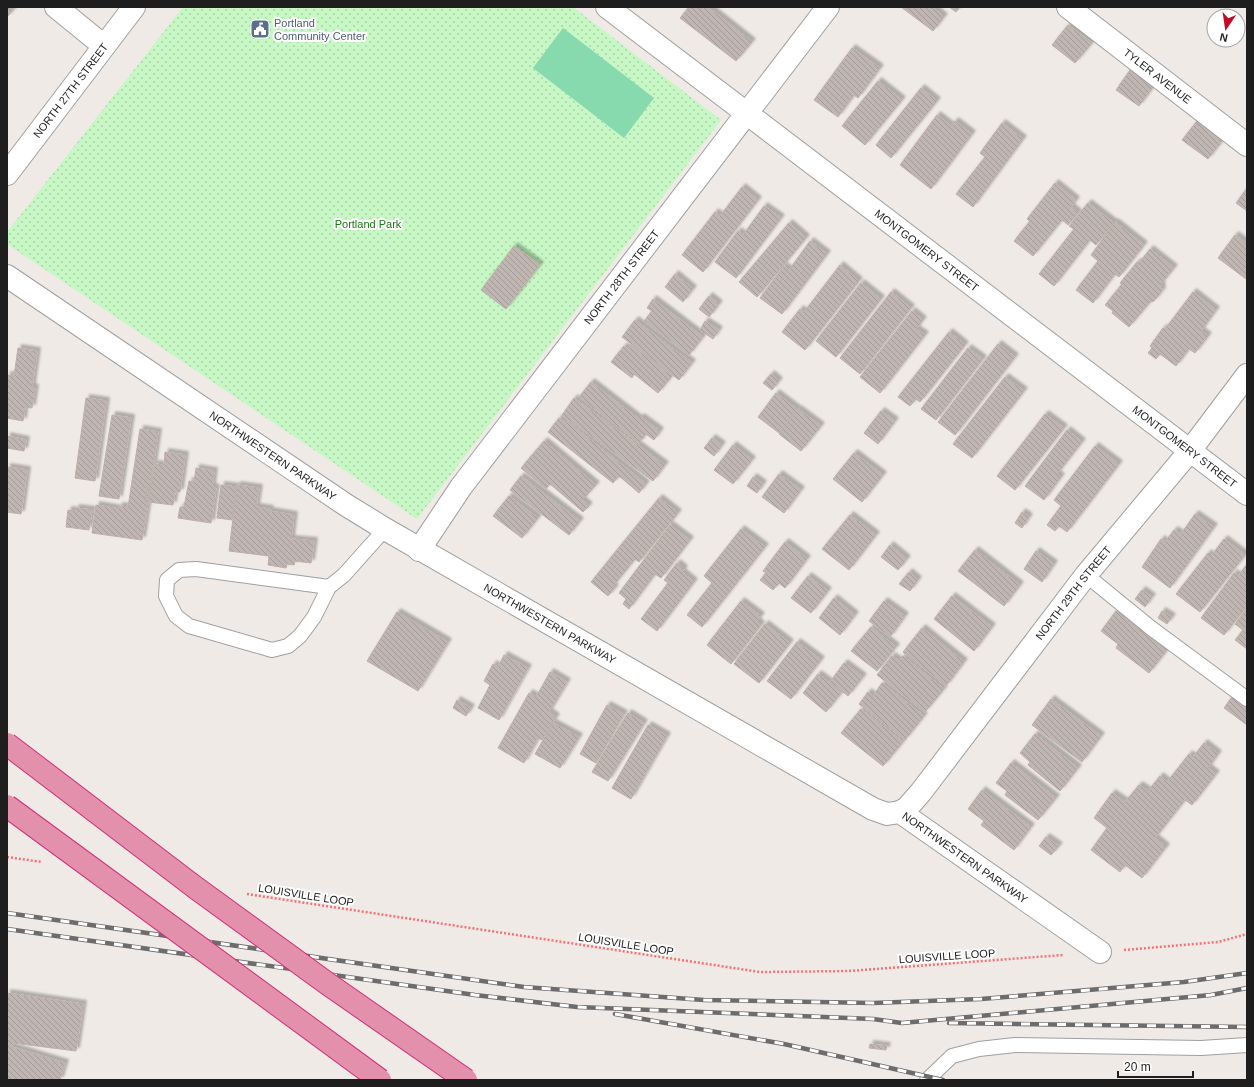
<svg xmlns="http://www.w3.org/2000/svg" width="1254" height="1087" viewBox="0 0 1254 1087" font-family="Helvetica,sans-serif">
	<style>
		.park { fill: url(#park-dots) }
		.pitch { fill: #86daae }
		.building { fill: url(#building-back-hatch); stroke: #bfafa8; filter: url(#shadow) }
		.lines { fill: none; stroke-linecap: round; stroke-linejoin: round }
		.service-casing { stroke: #9f9f9f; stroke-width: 16 }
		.minor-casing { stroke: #9f9f9f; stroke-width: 24 }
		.tertiary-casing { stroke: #9f9f9f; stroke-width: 24 }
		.path { stroke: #f37277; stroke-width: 2.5; stroke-dasharray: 2 2; stroke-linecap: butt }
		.service { stroke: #fff; stroke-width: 14 }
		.minor { stroke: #fff; stroke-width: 22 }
		.tertiary { stroke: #fff; stroke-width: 22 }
		.rail-casing { stroke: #6c6c6c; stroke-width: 4.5 }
		.rail { stroke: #fff; stroke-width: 3; stroke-dasharray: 9; stroke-linecap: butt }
		.motorway-bridge-casing { stroke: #d12d7d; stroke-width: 24; stroke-linecap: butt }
		.motorway-bridge { stroke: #e290ab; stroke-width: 22 }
		.labels { text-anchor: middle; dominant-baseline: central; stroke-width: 4; stroke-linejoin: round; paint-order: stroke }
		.service-label { font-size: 11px; fill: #4e5e75; stroke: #fff; text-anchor: start }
		.street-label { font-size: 11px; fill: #1e1e1e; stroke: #fff }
		.park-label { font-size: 11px; fill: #177711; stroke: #fff }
	</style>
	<defs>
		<pattern id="park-dots" width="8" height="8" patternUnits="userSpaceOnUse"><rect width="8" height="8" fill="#c7f7c4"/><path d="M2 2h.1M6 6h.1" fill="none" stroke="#aad3a8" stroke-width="1.8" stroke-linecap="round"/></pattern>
		<pattern id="building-back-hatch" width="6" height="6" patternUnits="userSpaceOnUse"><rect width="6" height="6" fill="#bfb5b1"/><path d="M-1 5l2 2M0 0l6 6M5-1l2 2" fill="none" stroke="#a49b98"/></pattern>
		<filter id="shadow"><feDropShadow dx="3.5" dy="-3.5" stdDeviation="1" flood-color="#0004"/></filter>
	</defs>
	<rect width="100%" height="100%" fill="#efeae5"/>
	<polygon class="park" points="183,7 573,7 721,120 417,519 7,244 7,232"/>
	<polygon class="pitch" points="563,28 654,98 624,138 533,68"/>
	<g class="building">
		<polygon points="7,7 14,9 7,17"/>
		<polygon points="689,7 708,7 752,42 736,61 680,18"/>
		<polygon points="901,7 932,7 944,17 933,31"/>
		<polygon points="949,7 960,7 956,12"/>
		<polygon points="1068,25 1092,43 1075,63 1052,45"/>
		<polygon points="852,48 880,68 858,98 854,95 838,117 814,100"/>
		<polygon points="1130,70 1153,87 1139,106 1116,90"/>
		<polygon points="878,81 902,100 865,145 842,126"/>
		<polygon points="921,88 937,101 891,158 876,145"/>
		<polygon points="937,115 951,126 955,121 972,134 931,189 900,165"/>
		<polygon points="1197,121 1222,141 1208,159 1182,140"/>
		<polygon points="1002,123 1023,139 973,207 956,194 985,157 980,153"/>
		<polygon points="1055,183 1076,200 1071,207 1078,213 1068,225 1062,220 1033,256 1014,241 1030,221 1027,219"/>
		<polygon points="742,187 758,200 703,272 682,255 715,212 720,216"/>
		<polygon points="1247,188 1247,211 1236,203"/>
		<polygon points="1088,203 1114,223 1096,245 1090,240 1054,286 1039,274 1074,229 1069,226"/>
		<polygon points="764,206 781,218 736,278 715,262 738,231 743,235"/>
		<polygon points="1115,222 1144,245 1119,277 1115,274 1093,303 1076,290 1098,261 1091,255"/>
		<polygon points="789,223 806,238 757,297 739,282"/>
		<polygon points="1235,235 1247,244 1246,279 1218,258"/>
		<polygon points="810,241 827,254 782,314 760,298 784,266 789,270"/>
		<polygon points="514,246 540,265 506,309 481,290"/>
		<polygon points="1150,249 1174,268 1161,284 1162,291 1154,301 1150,302 1129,327 1112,313 1113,311 1105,305 1122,284 1120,283 1137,262 1139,263"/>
		<polygon points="840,265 859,281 805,350 782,332 800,309 804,312"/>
		<polygon points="675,274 693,289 683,302 665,287"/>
		<polygon points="861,283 881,299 836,357 816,341"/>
		<polygon points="891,292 911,308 860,374 840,358"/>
		<polygon points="1193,292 1216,310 1201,331 1208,336 1195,353 1189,349 1176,366 1160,354 1156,359 1148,353 1152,348 1150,346 1163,328 1165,329"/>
		<polygon points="709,296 719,304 709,317 699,309"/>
		<polygon points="653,299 703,337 689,355 644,321 652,311 647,308"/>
		<polygon points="912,311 923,320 916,329 925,335 880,393 860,377"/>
		<polygon points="635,320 692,363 679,380 622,337"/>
		<polygon points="705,321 719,330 713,339 700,330"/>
		<polygon points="949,332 965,345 920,402 916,399 910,406 898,397"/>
		<polygon points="998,344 1015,357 955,435 938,422"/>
		<polygon points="631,345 672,376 658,393 634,374 632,378 611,362 624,346 628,349"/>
		<polygon points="18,348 37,351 32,387 35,388 32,408 25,407 23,421 7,418 7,375 14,376"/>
		<polygon points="968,348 983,359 936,420 921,409"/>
		<polygon points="771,374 779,381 772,390 763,383"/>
		<polygon points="1005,377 1024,391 972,458 953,444"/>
		<polygon points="591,382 639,419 641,417 660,431 654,440 646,434 639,443 579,397"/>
		<polygon points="776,393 797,409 779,433 758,417"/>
		<polygon points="86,398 106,401 95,481 75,478"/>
		<polygon points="574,398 665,465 653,481 562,415"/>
		<polygon points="798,409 821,426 801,451 779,434"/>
		<polygon points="881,411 895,421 878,444 864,433"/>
		<polygon points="1045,414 1064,428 1015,490 997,476"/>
		<polygon points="112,415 131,418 119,499 99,496"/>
		<polygon points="559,418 566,423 567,421 646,484 639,493 619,476 613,483 548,432"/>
		<polygon points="140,429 158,432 150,488 147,488 145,502 148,502 142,540 92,533 96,505 119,509 119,506 128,507"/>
		<polygon points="1067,430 1082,442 1057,474 1061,477 1044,500 1025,486"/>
		<polygon points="7,436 26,440 24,451 7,448"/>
		<polygon points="712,438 722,445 714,456 704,448"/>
		<polygon points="544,441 596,485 582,500 589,506 583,512 550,484 546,489 521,468"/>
		<polygon points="733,445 752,460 733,484 714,470"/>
		<polygon points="1095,446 1119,464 1067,532 1059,526 1055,531 1047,525 1061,506 1054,500"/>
		<polygon points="165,452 185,455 180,492 175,492 173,505 148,502 155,464 164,465"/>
		<polygon points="854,453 883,475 862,502 833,479"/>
		<polygon points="7,467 27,470 21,514 7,512"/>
		<polygon points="196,468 214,471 212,487 216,488 211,523 178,518 180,507 184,507 189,481 194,482"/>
		<polygon points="779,474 801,490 784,513 762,497"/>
		<polygon points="521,476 580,521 569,535 510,490"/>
		<polygon points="753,477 763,484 757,493 747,486"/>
		<polygon points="221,485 236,487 232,520 217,518"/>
		<polygon points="237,485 259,488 256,507 270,509 269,511 294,515 291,539 314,541 311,563 295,561 294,565 287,564 286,568 268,565 269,556 229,551"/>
		<polygon points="147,488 150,488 148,502 145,502"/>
		<polygon points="509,496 538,518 522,538 493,516"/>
		<polygon points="659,498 678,513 639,562 635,559 613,586 615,588 608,596 591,582"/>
		<polygon points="76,508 92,510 89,530 66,527 68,510 75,511"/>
		<polygon points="1022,512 1029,517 1022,528 1015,523"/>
		<polygon points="1195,514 1214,527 1170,588 1142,567 1161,539 1165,542 1174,530 1181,534"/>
		<polygon points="850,515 876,535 849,570 822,549"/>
		<polygon points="670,525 690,540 661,578 655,574 629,609 623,604 626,599 619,593"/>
		<polygon points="741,529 765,547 702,627 687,615 712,583 704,576"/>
		<polygon points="1224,539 1245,555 1200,612 1176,594 1208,553 1211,556"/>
		<polygon points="785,542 807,559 785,588 779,583 773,590 760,580 766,573 763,571"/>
		<polygon points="890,545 907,559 898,570 881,557"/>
		<polygon points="975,550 1020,585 1004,606 958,571"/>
		<polygon points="1036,551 1054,564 1042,582 1024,569"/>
		<polygon points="677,563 684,569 682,572 694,582 657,631 641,619 668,583 664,580"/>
		<polygon points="1247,564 1247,606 1224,635 1201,618 1234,573 1238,576"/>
		<polygon points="909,572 918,580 910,591 899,584"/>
		<polygon points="808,576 828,591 811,613 791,598"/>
		<polygon points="1142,590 1152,597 1145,607 1135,599"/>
		<polygon points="952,596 992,627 974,651 934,619"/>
		<polygon points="834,598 855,615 840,635 819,618"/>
		<polygon points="741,601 761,616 757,621 761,625 731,664 707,645"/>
		<polygon points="884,601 905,616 890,637 869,621"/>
		<polygon points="1247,608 1247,649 1235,640 1243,630 1235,624"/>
		<polygon points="1116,611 1167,650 1149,673 1116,648 1118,644 1101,631"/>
		<polygon points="1162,611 1172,617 1167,624 1158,618"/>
		<polygon points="397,612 448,642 418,691 367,661"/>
		<polygon points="765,624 790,643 759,683 734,664"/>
		<polygon points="871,627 896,647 877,671 851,651"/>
		<polygon points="922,628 964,662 946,686 903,652"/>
		<polygon points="797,642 821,660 791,699 767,681"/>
		<polygon points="504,655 528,668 499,720 478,708 490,685 484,681 493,664 498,667"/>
		<polygon points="892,656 899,661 903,656 944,689 925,712 877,675"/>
		<polygon points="844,663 863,677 848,696 830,682"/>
		<polygon points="550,672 567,682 549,712 556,717 554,720 542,740 538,738 524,763 498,748 529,693 536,697"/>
		<polygon points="818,674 842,692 826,712 803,693"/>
		<polygon points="882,683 924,716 905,740 859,704 868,692 873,696"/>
		<polygon points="1234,694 1247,704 1247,725 1224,708"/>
		<polygon points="1051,699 1101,736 1082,762 1032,725"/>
		<polygon points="457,700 471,708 466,716 453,708"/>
		<polygon points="607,705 624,714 596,763 580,754"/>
		<polygon points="861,709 903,742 883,766 841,733"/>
		<polygon points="628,713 644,723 608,781 592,772"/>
		<polygon points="553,723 579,737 560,768 535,754"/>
		<polygon points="648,725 667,736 631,799 612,788"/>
		<polygon points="1035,734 1078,768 1060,791 1028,765 1030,762 1020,753"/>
		<polygon points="1204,743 1218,754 1208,768 1216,774 1192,805 1185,800 1155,838 1166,847 1142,878 1125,865 1120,872 1091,850 1107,828 1094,818 1112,793 1125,802 1139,785 1148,791 1160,776 1167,782 1189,754 1193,757"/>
		<polygon points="1011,763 1056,798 1038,820 1005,795 1007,791 996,783"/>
		<polygon points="982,790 1031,827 1014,850 981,825 984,821 968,809"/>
		<polygon points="1046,837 1059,846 1051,855 1039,846"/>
		<polygon points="7,993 83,1004 76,1051 13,1043 12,1047 65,1063 60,1080 7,1080"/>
		<polygon points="870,1044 887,1046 886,1050 869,1048"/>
	</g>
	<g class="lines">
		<defs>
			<g id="service">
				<polyline points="1086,575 1151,628 1247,699"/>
				<polyline points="329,587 196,569 179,570 167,580 166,596 176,616 189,626 272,650 288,646 300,636 314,617 329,587 344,575 385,529"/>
				<polyline points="927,1080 952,1056 979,1049 1015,1045 1201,1048 1247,1045"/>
			</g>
			<g id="minor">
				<polyline points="56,7 104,46"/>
				<path id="s1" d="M 1068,7 L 1247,145"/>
				<path id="s2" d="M 7,174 L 134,7"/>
				<path id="s3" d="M 7,276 L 346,505 L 385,529 L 873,809 L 887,814 L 900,812 L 1100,952"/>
				<path id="s4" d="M 419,550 L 461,487 L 828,7"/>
				<path id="s5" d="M 900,812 L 907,808 L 921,792 L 1086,575 L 1189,452 L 1247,375"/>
			</g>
			<g id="tertiary">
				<path id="s6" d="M 607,7 L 1247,494"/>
			</g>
		</defs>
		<use href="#service" class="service-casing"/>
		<use href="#minor" class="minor-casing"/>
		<use href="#tertiary" class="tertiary-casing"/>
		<g class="path">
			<polyline points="7,857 42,862"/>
			<polyline points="247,894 760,972 849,971 1063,955"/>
			<polyline points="1124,950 1218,942 1247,934"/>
		</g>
		<use href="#service" class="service"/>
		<use href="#minor" class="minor"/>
		<use href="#tertiary" class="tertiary"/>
		<defs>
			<g id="rail">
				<polyline points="7,913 524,987 704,1000 873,1003 981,999 1184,982 1247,973"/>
				<polyline points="7,929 475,995 577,1007 873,1019 902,1023 1211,995 1247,988"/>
				<polyline points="615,1014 784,1044 943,1080"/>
				<polyline points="949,1023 1247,1027"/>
			</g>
		</defs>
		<use href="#rail" class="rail-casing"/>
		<use href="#rail" class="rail"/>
		<defs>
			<g id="motorway-bridge">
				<polyline points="7,744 196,888 328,984 466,1080"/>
				<polyline points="7,806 380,1080"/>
			</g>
		</defs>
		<use href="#motorway-bridge" class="motorway-bridge-casing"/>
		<use href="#motorway-bridge" class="motorway-bridge"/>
	</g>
	<defs>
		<symbol id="civic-square" viewBox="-11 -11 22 22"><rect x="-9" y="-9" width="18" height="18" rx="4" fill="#5c6f8a" stroke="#fff"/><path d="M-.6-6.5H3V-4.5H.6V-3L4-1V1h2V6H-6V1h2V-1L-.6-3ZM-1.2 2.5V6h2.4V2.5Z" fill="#fff"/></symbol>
	</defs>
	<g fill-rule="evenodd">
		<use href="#civic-square" x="249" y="18" width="22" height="22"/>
	</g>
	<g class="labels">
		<g class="service-label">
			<text x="274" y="23">Portland<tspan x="274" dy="13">Community Center</tspan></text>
		</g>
		<g class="street-label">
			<text stroke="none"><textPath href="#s1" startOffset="113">TYLER AVENUE</textPath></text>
			<text stroke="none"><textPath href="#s2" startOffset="105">NORTH 27TH STREET</textPath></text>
			<text stroke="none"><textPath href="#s6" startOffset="402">MONTGOMERY STREET</textPath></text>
			<text stroke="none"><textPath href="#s4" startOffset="340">NORTH 28TH STREET</textPath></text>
			<text stroke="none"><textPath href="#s6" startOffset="726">MONTGOMERY STREET</textPath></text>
			<text stroke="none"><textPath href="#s3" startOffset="321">NORTHWESTERN PARKWAY</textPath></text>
			<text stroke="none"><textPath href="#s5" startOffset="280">NORTH 29TH STREET</textPath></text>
			<text stroke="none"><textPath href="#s3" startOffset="645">NORTHWESTERN PARKWAY</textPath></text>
			<text stroke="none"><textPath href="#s3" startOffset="1125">NORTHWESTERN PARKWAY</textPath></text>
			<text transform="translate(306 895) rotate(9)">LOUISVILLE LOOP</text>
			<text transform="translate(626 944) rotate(9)">LOUISVILLE LOOP</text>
			<text transform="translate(947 956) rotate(-4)">LOUISVILLE LOOP</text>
		</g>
		<g class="park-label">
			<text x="368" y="224">Portland Park</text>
		</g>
	</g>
	<rect width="1254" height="1087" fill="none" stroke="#1e1e1e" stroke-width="16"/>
	<g transform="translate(1226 28) rotate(193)"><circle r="19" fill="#ffffff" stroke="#a5a5a5"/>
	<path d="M0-3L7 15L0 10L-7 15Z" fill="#c20a24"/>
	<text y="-6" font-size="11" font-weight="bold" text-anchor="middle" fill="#1e1e1e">N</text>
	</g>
	<path d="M1118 1071v6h75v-6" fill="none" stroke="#1e1e1e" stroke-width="2"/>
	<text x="1124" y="1071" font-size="12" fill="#1e1e1e" stroke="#ffffff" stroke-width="3" paint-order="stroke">20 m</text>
</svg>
